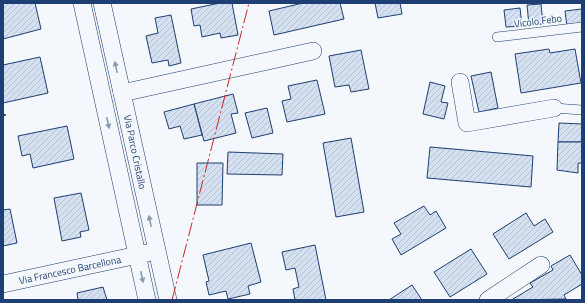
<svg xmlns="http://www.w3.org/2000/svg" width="585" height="303" viewBox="0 0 585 303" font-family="'Titillium Web',sans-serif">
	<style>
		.building { fill: url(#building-hatch); stroke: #1d3f73 }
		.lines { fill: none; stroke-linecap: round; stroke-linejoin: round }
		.service-casing { stroke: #1d3f73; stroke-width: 10 }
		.minor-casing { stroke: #1d3f73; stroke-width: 18 }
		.service { stroke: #f4f7fb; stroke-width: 9 }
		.minor { stroke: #f4f7fb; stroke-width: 17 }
		.wall { stroke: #1d3f73; stroke-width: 2 }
		.power { stroke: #c62828; stroke-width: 1; stroke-dasharray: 14 3 2 3; stroke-linecap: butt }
		.oneway { fill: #889bb7 }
		.labels { text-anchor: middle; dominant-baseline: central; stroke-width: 3; stroke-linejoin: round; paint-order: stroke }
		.street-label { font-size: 10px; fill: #1d3f73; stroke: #f4f7fb }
	</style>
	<defs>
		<pattern id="building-hatch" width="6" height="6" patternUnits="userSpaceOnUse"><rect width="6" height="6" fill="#d5e0f0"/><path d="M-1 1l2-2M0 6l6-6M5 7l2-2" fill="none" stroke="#b6c1d1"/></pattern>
	</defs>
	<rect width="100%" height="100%" fill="#f4f7fb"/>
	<g class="building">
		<polygon points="3,3 35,3 41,29 3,39"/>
		<polygon points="220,3 232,3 238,35 221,38 220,33 202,37 200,25 194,26 191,9"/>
		<polygon points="303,3 340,3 344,19 274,35 269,11"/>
		<polygon points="375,3 400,3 402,14 378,18"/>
		<polygon points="541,4 543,24 529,25 527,5"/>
		<polygon points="520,8 522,26 506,27 504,10"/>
		<polygon points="582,9 582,23 567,26 565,11"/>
		<polygon points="171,15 181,63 169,66 168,60 152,63 146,36 158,33 155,18"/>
		<polygon points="549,49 550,53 575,49 581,83 521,93 515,54"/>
		<polygon points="361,50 369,89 351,92 349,85 335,87 329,56"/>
		<polygon points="40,57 48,93 3,103 3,65"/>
		<polygon points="491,72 498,108 479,112 471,76"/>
		<polygon points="317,80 325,114 287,122 282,101 291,99 288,86"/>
		<polygon points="430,82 445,86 441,102 448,103 444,119 423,114"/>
		<polygon points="233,94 238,113 231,114 236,133 204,141 194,104"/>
		<polygon points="194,104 202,135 184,139 180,126 169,129 164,112"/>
		<polygon points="267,108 273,133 252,138 245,113"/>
		<polygon points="559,123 582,124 582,142 558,142"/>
		<polygon points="67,126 74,159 33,168 30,154 22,156 18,136"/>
		<polygon points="351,138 364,212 336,217 323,143"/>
		<polygon points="558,142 582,142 582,163 578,163 578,173 557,170"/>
		<polygon points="430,147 533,156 531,187 427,178"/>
		<polygon points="228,152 283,154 282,175 227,174"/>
		<polygon points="197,163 223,163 222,205 197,205"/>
		<polygon points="81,193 89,230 80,232 81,237 62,241 54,198"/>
		<polygon points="424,206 430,215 436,211 446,228 401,255 392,239 401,234 394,223"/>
		<polygon points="10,209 17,243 3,246 3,210"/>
		<polygon points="526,213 534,226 545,219 553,232 509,259 493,234"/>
		<polygon points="251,243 261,282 248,286 250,294 228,299 226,291 209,295 206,282 209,281 203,255"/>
		<polygon points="315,245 326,300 295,300 293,289 299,287 295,268 286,270 282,252"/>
		<polygon points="471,249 487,274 450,297 434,272"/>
		<polygon points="570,255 582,275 582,284 564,295 566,299 513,300 513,299 533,287 530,283 553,270 551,266"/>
		<polygon points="412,285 422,300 389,300"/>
		<polygon points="103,287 107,300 78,300 77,293"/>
	</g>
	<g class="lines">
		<defs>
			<g id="service">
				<polyline points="497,37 582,27"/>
				<polyline points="554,108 582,110"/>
			</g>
			<g id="minor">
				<polyline points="82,3 147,300"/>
				<polyline points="102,3 168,300"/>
				<polyline points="460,82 467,123 554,108"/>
				<polyline points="122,93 313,51"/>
				<polyline points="3,284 147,253"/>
				<polyline points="488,300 541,265"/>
			</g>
		</defs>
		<use href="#service" class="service-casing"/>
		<use href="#minor" class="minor-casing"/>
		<use href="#service" class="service"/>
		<use href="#minor" class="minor"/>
		<polyline class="wall" points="3,115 5,115"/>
		<polyline class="power" points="172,300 249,3"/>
	</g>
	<defs><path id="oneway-solid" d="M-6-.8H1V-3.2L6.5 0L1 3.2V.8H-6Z"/></defs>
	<g class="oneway">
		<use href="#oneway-solid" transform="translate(116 67) rotate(-102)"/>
		<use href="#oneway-solid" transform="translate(108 123) rotate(78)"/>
		<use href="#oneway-solid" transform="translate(150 221) rotate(-102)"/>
		<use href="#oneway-solid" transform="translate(142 277) rotate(78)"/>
	</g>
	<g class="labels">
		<g class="street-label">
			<text transform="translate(538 21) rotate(-7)">Vicolo Febo</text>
			<text transform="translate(135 152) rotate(78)">Via Parco Cristallo</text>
			<text transform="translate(70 270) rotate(-12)">Via Francesco Barcellona</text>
		</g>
	</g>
	<rect width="585" height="303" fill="none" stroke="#1d3f73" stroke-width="8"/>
</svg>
